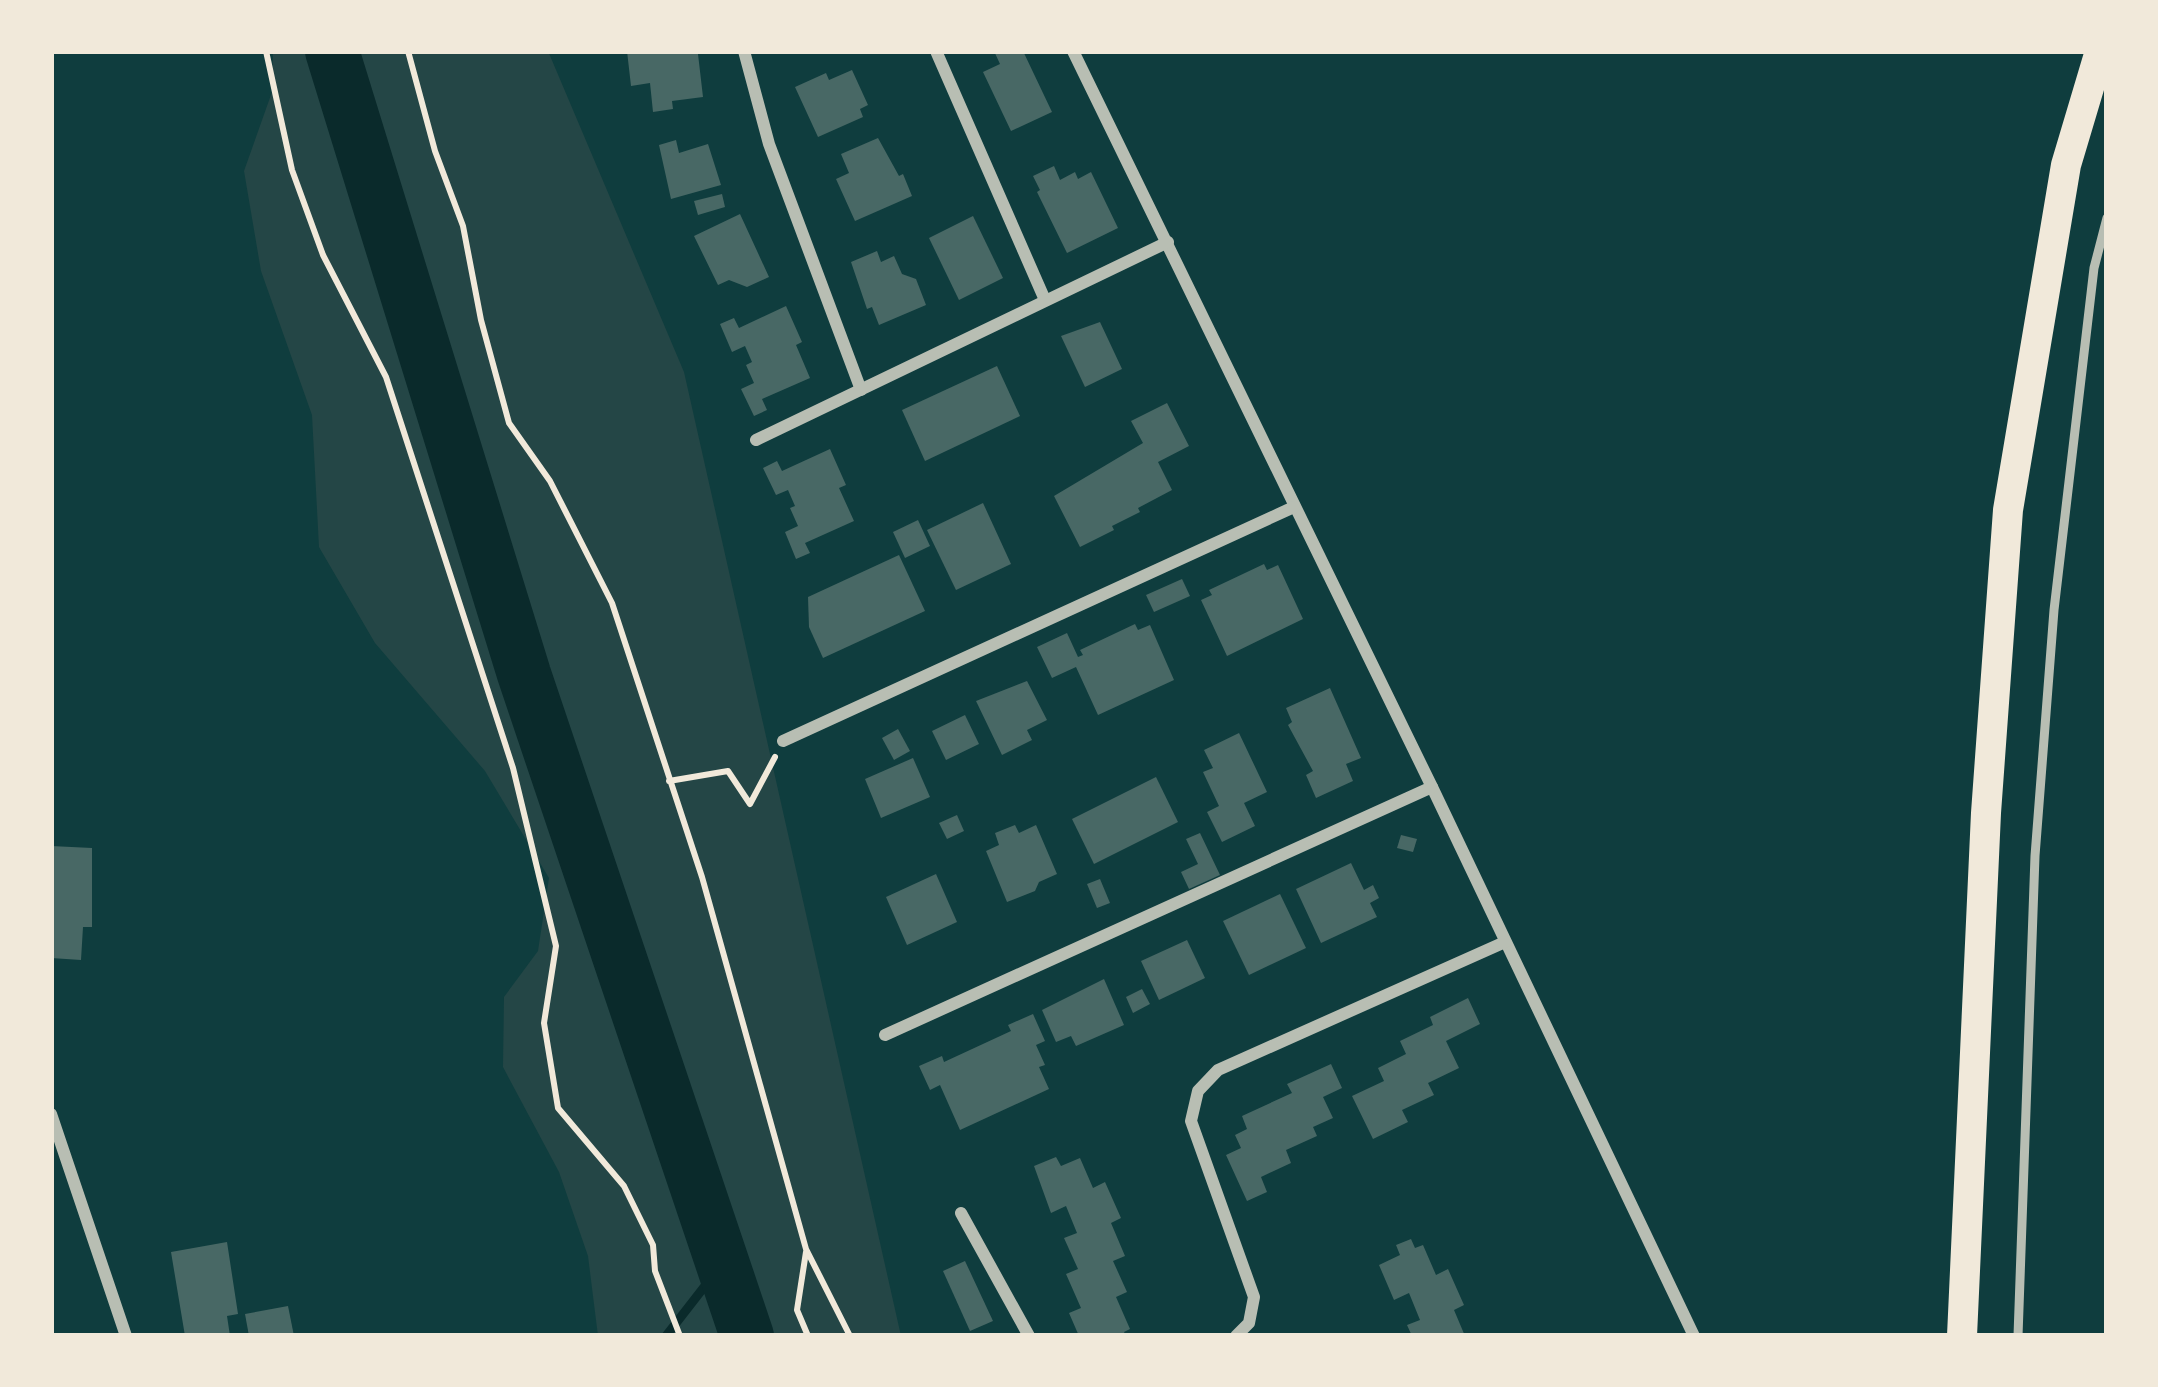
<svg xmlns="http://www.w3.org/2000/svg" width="2158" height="1387" viewBox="0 0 2158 1387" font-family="'Fira Sans Condensed',sans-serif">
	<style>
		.green { fill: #244646 }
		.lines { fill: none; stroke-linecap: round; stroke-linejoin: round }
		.stream { stroke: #0a2a2b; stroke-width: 9 }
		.river { stroke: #0a2a2b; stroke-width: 54 }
		.building { fill: #486865 }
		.path { stroke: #f1e9da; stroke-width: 6 }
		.service { stroke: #b8beb3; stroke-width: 9 }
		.minor { stroke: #b8beb3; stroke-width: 12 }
		.trunk { stroke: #f1e9da; stroke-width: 30 }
	</style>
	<rect width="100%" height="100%" fill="#0f3d3e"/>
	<polygon class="green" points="273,51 548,51 684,372 901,1336 598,1336 588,1256 559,1172 503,1067 504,997 538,951 549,878 485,771 375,643 319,547 312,415 261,271 244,171 272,92"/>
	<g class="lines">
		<polyline class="stream" points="666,1336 722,1264"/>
		<polyline class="river" points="332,51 524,674 747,1336"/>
	</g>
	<g class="building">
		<polygon points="627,51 698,54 703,97 672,101 673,109 653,112 650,83 631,86"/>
		<polygon points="994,51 1023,51 1052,112 1011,131 983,72 1000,64"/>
		<polygon points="852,70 868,105 860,109 863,117 818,137 795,87 826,73 829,80"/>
		<polygon points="878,138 899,176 903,174 912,196 855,221 836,179 849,173 841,154"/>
		<polygon points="676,140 679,153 708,144 721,185 671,199 659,145"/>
		<polygon points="1054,166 1060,180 1075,172 1078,179 1091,172 1118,228 1067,253 1037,192 1040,190 1033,176"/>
		<polygon points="722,194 725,207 698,215 694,201"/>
		<polygon points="740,214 769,277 747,287 729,280 718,285 694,236"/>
		<polygon points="973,216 1003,278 959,300 929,238"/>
		<polygon points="877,251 881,262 894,256 902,274 916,279 926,305 879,325 872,307 867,309 851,262"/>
		<polygon points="786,306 802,342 796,345 810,378 762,399 767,410 754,416 741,389 754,383 746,365 752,362 745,346 732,352 720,324 734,318 739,328"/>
		<polygon points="1100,322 1122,369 1085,387 1061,336"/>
		<polygon points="997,366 1020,416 925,461 902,410"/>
		<polygon points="1167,403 1189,446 1158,462 1172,490 1138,508 1140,512 1112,526 1114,530 1080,547 1054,496 1143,443 1131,421"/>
		<polygon points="830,449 846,485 839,488 854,521 805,543 810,553 796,559 785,532 798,526 790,508 795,506 788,490 776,495 763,468 777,461 782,471"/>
		<polygon points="983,503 1011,564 956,590 927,530"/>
		<polygon points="918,520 930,546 905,558 893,532"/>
		<polygon points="899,555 925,611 823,658 809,627 808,597"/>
		<polygon points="1264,564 1267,570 1278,565 1303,619 1227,656 1201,600 1212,595 1209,590"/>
		<polygon points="1182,579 1190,596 1154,612 1146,595"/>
		<polygon points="1135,624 1138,630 1150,625 1174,680 1098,715 1076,667 1052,678 1037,647 1067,633 1078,657 1083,655 1080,650"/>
		<polygon points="1027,681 1047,720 1027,730 1032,740 1002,755 976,701"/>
		<polygon points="1330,688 1361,758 1346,764 1353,781 1316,798 1306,775 1313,771 1288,725 1292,722 1286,708"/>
		<polygon points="965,715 979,744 946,760 932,731"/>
		<polygon points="898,729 910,751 894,760 882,738"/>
		<polygon points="1239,733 1267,792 1244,803 1255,826 1222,842 1207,812 1219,806 1203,772 1213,768 1204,750"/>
		<polygon points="913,758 930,797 881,818 865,779"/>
		<polygon points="1156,777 1178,822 1094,864 1072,819"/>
		<polygon points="957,815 964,831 947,839 939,823"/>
		<polygon points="1015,825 1019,833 1036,825 1057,874 1039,882 1035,891 1007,902 986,851 999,845 995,833"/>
		<polygon points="1200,833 1220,875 1189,889 1181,872 1198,864 1186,839"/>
		<polygon points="1401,835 1417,839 1413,852 1397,848"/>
		<polygon points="51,846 92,848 92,927 83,927 81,960 51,958"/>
		<polygon points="1351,863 1364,890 1373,885 1379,898 1370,903 1377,917 1321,943 1296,889"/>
		<polygon points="936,874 957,922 907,945 886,897"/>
		<polygon points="1100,879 1110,903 1097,908 1087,884"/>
		<polygon points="1280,894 1306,948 1249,975 1223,921"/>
		<polygon points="1187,940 1205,978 1159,1000 1141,961"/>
		<polygon points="1104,979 1124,1025 1076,1046 1071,1036 1056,1042 1042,1010"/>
		<polygon points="1142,989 1150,1004 1133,1013 1126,997"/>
		<polygon points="1468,998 1480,1024 1446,1041 1459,1068 1428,1083 1434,1095 1402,1110 1408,1122 1373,1139 1352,1096 1384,1081 1378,1068 1406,1054 1400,1041 1433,1025 1430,1017"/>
		<polygon points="1033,1014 1045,1041 1036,1045 1045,1065 1039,1067 1049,1089 960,1130 940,1085 930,1090 919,1066 942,1056 944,1062 1011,1031 1008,1025"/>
		<polygon points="1331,1064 1342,1088 1323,1097 1333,1118 1313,1127 1317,1136 1286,1150 1291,1163 1261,1177 1267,1192 1247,1201 1226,1155 1241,1148 1235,1135 1247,1129 1242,1116 1292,1093 1287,1084"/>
		<polygon points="1056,1157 1061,1166 1080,1158 1093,1188 1105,1182 1121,1218 1111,1223 1125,1256 1113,1261 1127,1292 1116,1297 1130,1329 1124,1332 1126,1336 1079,1336 1069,1313 1081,1308 1066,1274 1078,1269 1064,1238 1077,1233 1066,1206 1051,1213 1034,1166"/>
		<polygon points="1411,1239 1415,1248 1423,1245 1436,1275 1448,1269 1464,1305 1454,1310 1465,1336 1412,1336 1407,1325 1420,1320 1409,1293 1394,1300 1379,1265 1400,1255 1396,1245"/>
		<polygon points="227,1242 238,1314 227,1316 230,1336 185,1336 171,1252"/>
		<polygon points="965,1261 993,1321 970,1331 943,1271"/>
		<polygon points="288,1306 294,1336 249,1336 245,1314"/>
	</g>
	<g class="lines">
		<g class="path">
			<polyline points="266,51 292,170 323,255 386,377 513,768 556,946 544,1023 558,1108 624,1186 653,1245 655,1271 680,1336"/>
			<polyline points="408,51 435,151 463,226 481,320 509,423 550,481 612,603 702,877 806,1249 850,1336"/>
			<polyline points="669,781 728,771 750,804 775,757"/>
			<polyline points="806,1252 797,1310 808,1336"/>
		</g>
		<polyline class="service" points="2018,1336 2035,856 2054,610 2094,268 2107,218"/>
		<g class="minor">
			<polyline points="744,51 769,144 861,390"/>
			<polyline points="936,51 1045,300"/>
			<polyline points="1073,51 1432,787 1694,1336"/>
			<polyline points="756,440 1168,242"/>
			<polyline points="783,741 1294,507"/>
			<polyline points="885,1035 1432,787"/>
			<polyline points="51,1114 126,1336"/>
			<polyline points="961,1213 1029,1336"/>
			<polyline points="1236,1336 1249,1323 1254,1297 1191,1121 1198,1091 1218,1070 1505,942"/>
		</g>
		<polyline class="trunk" points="1962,1336 1986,813 2008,510 2066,165 2100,51"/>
	</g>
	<rect width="2158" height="1387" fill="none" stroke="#f1e9da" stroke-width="108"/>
</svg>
